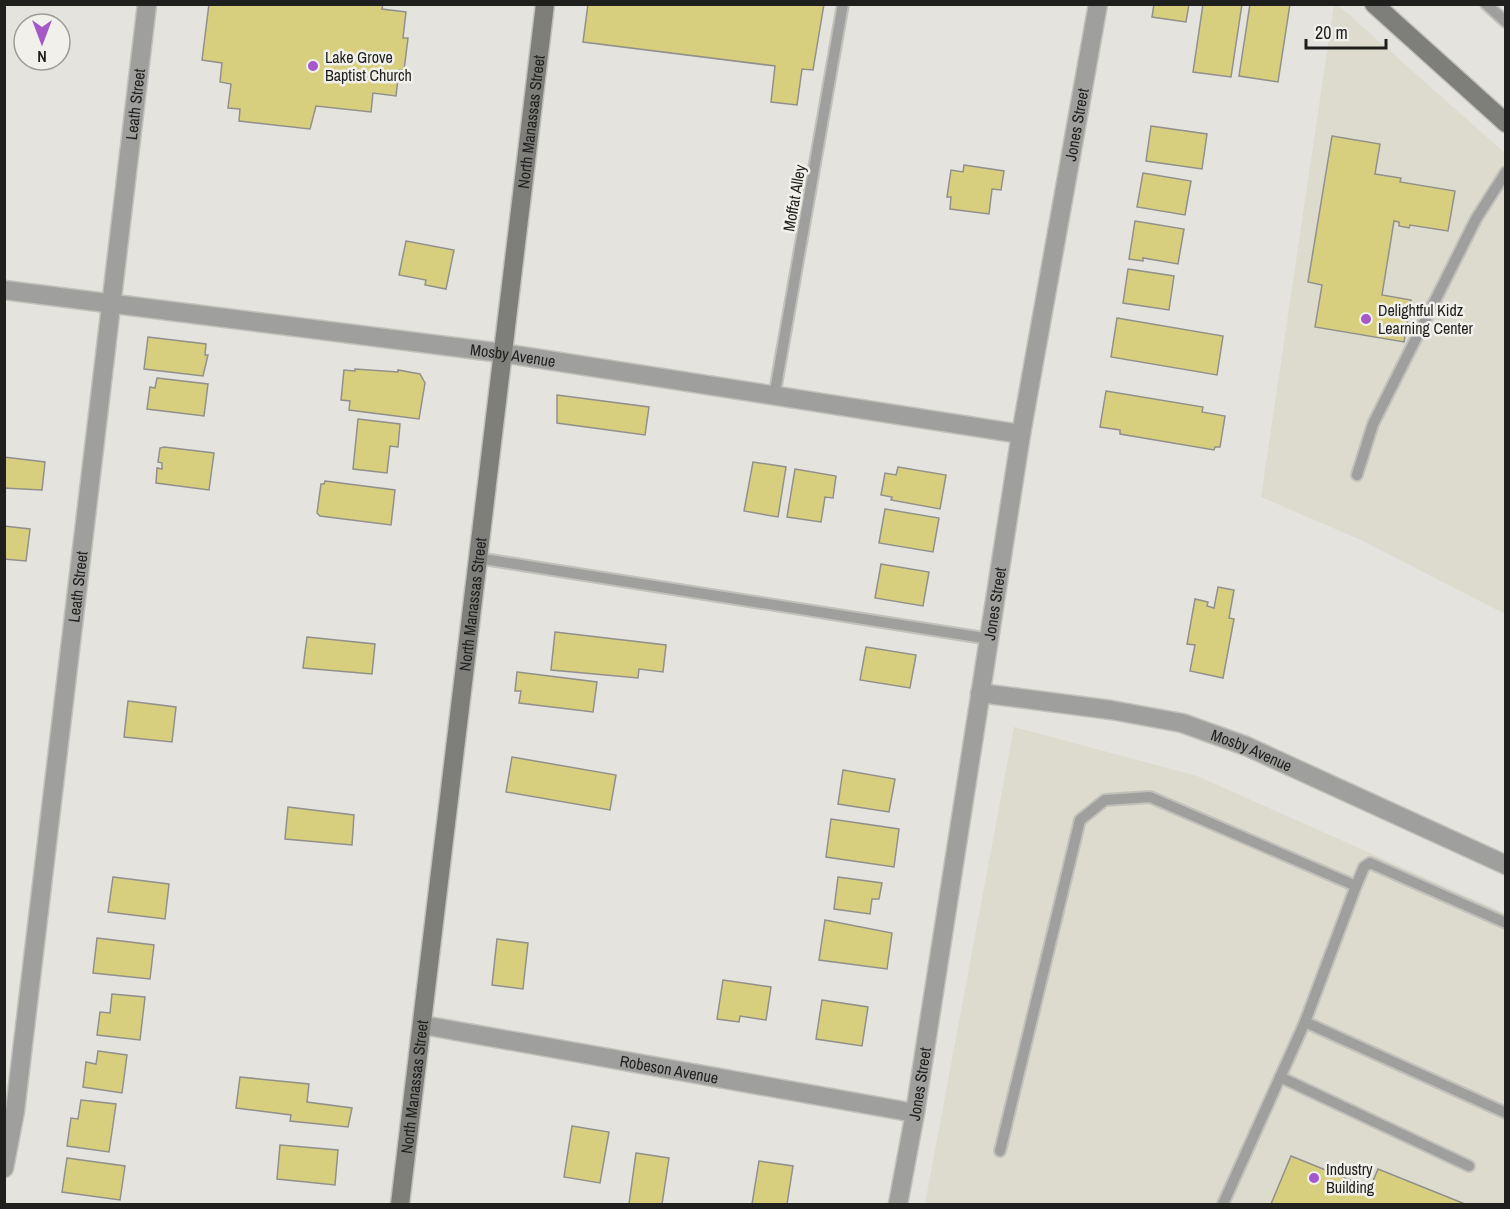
<svg xmlns="http://www.w3.org/2000/svg" width="1510" height="1209" viewBox="0 0 1510 1209" font-family="'Archivo Narrow',sans-serif">
	<style>
		.built { fill: #dcdbce }
		.building { fill: #d8cf7e; stroke: #91908c; stroke-width: 1.5 }
		.lines { fill: none; stroke-linecap: round; stroke-linejoin: round }
		.lane-casing { stroke: #c1c0bb; stroke-width: 14 }
		.street-casing { stroke: #c1c0bb; stroke-width: 21 }
		.secondary-casing { stroke: #c1c0bb; stroke-width: 21 }
		.lane { stroke: #9f9f9d; stroke-width: 10 }
		.street { stroke: #9f9f9d; stroke-width: 18 }
		.secondary { stroke: #7e7e7b; stroke-width: 18 }
		.poi-dot { fill: #a458ca; stroke: #f1f0eb; stroke-width: 2 }
		.labels { text-anchor: middle; dominant-baseline: central; stroke-width: 5; stroke-linejoin: round; paint-order: stroke }
		.poi-label { font-size: 16px; fill: #1f1f1d; stroke: #f1f0eb; text-anchor: start }
		.street-label { font-size: 16px; fill: #1f1f1d; stroke: #f1f0eb }
	</style>
	<rect width="100%" height="100%" fill="#e4e3de"/>
	<g class="built">
		<polygon points="1334,5 1338,5 1505,153 1505,614 1361,540 1261,497"/>
		<polygon points="1014,727 1197,776 1505,913 1505,1204 925,1204"/>
	</g>
	<g class="building">
		<polygon points="209,4 383,4 382,9 406,12 403,38 408,38 404,70 399,70 396,96 373,93 371,112 316,106 310,129 239,121 240,109 228,108 231,84 220,82 222,63 202,60"/>
		<polygon points="588,4 824,4 813,70 802,69 797,105 771,102 775,66 583,42"/>
		<polygon points="1154,4 1189,4 1186,22 1152,17"/>
		<polygon points="1203,4 1242,4 1231,77 1193,72"/>
		<polygon points="1250,4 1290,4 1278,82 1239,76"/>
		<polygon points="1151,126 1207,134 1202,169 1146,161"/>
		<polygon points="1332,136 1380,144 1375,174 1401,178 1400,182 1455,191 1448,231 1410,225 1409,228 1399,226 1399,222 1394,221 1382,295 1411,300 1404,342 1315,327 1322,285 1308,282"/>
		<polygon points="964,165 1004,171 1001,190 992,189 989,214 950,209 951,197 947,197 951,170 963,172"/>
		<polygon points="1143,173 1191,181 1185,215 1137,207"/>
		<polygon points="1135,221 1184,229 1178,264 1143,258 1143,261 1129,259"/>
		<polygon points="406,241 454,250 446,289 425,285 426,280 399,275"/>
		<polygon points="1128,269 1174,276 1169,310 1123,303"/>
		<polygon points="1117,318 1223,336 1217,375 1111,357"/>
		<polygon points="148,337 206,344 205,355 208,355 203,376 144,369"/>
		<polygon points="355,369 398,372 398,370 420,374 425,383 419,419 349,410 350,401 341,400 344,370 355,371"/>
		<polygon points="157,378 208,384 204,416 147,409 150,387 155,388"/>
		<polygon points="1106,391 1203,407 1202,412 1225,416 1220,447 1215,447 1214,450 1120,434 1120,430 1100,427"/>
		<polygon points="557,395 649,407 645,435 557,423"/>
		<polygon points="358,419 400,424 398,447 390,446 387,473 353,469"/>
		<polygon points="164,447 214,453 209,490 156,483 157,468 162,469 162,463 158,462 160,448"/>
		<polygon points="4,457 45,462 42,490 4,488"/>
		<polygon points="753,462 786,467 778,517 744,511"/>
		<polygon points="898,467 946,475 940,509 891,500 892,497 881,495 885,473 896,475"/>
		<polygon points="795,469 836,476 833,498 825,497 821,522 787,517"/>
		<polygon points="325,481 395,490 391,525 320,516 317,513 321,484 324,484"/>
		<polygon points="885,509 939,518 933,552 879,543"/>
		<polygon points="4,526 30,529 26,561 4,559"/>
		<polygon points="881,564 929,572 923,606 875,598"/>
		<polygon points="1218,587 1234,590 1229,618 1234,619 1223,678 1190,671 1195,645 1187,644 1195,599 1208,602 1207,606 1214,608"/>
		<polygon points="555,632 666,645 663,672 639,669 638,678 551,670"/>
		<polygon points="307,637 375,644 372,674 303,668"/>
		<polygon points="866,647 916,655 910,688 860,680"/>
		<polygon points="517,672 597,682 593,712 519,703 521,691 515,691"/>
		<polygon points="128,701 176,707 172,742 124,737"/>
		<polygon points="512,757 616,775 610,810 506,792"/>
		<polygon points="843,770 895,779 889,812 838,804"/>
		<polygon points="288,807 354,815 352,845 285,839"/>
		<polygon points="831,819 899,829 894,867 826,857"/>
		<polygon points="113,877 169,884 165,919 108,912"/>
		<polygon points="838,877 882,883 879,899 872,899 870,914 834,909"/>
		<polygon points="825,920 892,933 887,969 819,960"/>
		<polygon points="97,938 154,945 150,979 93,973"/>
		<polygon points="497,939 528,943 523,989 492,985"/>
		<polygon points="723,980 771,987 766,1020 740,1016 739,1022 717,1019"/>
		<polygon points="112,994 145,997 140,1040 97,1035 100,1012 110,1013"/>
		<polygon points="822,1000 868,1007 862,1046 816,1039"/>
		<polygon points="98,1051 127,1055 122,1093 83,1087 86,1062 96,1064"/>
		<polygon points="240,1077 309,1084 307,1102 352,1108 348,1127 290,1121 291,1115 236,1108"/>
		<polygon points="81,1100 116,1104 109,1152 67,1146 71,1118 78,1119"/>
		<polygon points="572,1126 609,1132 600,1183 564,1177"/>
		<polygon points="280,1145 338,1150 335,1185 277,1179"/>
		<polygon points="636,1153 669,1158 662,1204 629,1204"/>
		<polygon points="1291,1156 1370,1188 1378,1169 1465,1204 1271,1204"/>
		<polygon points="67,1158 125,1166 120,1200 62,1192"/>
		<polygon points="759,1161 793,1166 787,1204 752,1204"/>
	</g>
	<g class="lines">
		<defs>
			<g id="lane">
				<polyline points="1486,4 1506,22"/>
				<polyline points="774,397 843,4"/>
				<polyline points="1357,475 1373,424 1476,219 1506,172"/>
				<polyline points="477,558 990,639"/>
				<polyline points="1356,886 1364,867 1370,863 1506,923"/>
				<polyline points="1280,1077 1469,1166"/>
				<polyline points="1000,1151 1080,820 1105,800 1150,797 1356,886 1305,1022 1506,1113"/>
				<polyline points="1223,1204 1305,1022"/>
			</g>
			<g id="street">
				<path id="s1" d="M 4,290 L 502,353 L 1021,434"/>
				<path id="s2" d="M 980,693 L 1111,710 L 1182,723 L 1246,746 L 1506,865"/>
				<path id="s3" d="M 423,1025 L 915,1113"/>
				<path id="s4" d="M 4,1168 L 15,1111 L 147,4"/>
				<path id="s5" d="M 898,1204 L 915,1113 L 1021,434 L 1098,4"/>
			</g>
			<g id="secondary">
				<polyline points="1374,4 1506,123"/>
				<path id="s6" d="M 400,1204 L 545,4"/>
			</g>
		</defs>
		<use href="#lane" class="lane-casing"/>
		<use href="#street" class="street-casing"/>
		<use href="#secondary" class="secondary-casing"/>
		<use href="#lane" class="lane"/>
		<use href="#street" class="street"/>
		<use href="#secondary" class="secondary"/>
	</g>
	<g class="poi-dot">
		<circle cx="313" cy="66" r="6"/>
		<circle cx="1366" cy="319" r="6"/>
		<circle cx="1314" cy="1178" r="6"/>
	</g>
	<g class="labels">
		<g class="poi-label">
			<text x="325" y="57">Lake Grove<tspan x="325" dy="18">Baptist Church</tspan></text>
			<text x="1378" y="310">Delightful Kidz<tspan x="1378" dy="18">Learning Center</tspan></text>
			<text x="1326" y="1169">Industry<tspan x="1326" dy="18">Building</tspan></text>
		</g>
		<g class="street-label">
			<text stroke="none"><textPath href="#s4" startOffset="1072">Leath Street</textPath></text>
			<text stroke="none"><textPath href="#s6" startOffset="1090">North Manassas Street</textPath></text>
			<text stroke="none"><textPath href="#s5" startOffset="1094">Jones Street</textPath></text>
			<text transform="translate(794 198) rotate(-80)">Moffat Alley</text>
			<text stroke="none"><textPath href="#s1" startOffset="513">Mosby Avenue</textPath></text>
			<text stroke="none"><textPath href="#s4" startOffset="586">Leath Street</textPath></text>
			<text stroke="none"><textPath href="#s6" startOffset="604">North Manassas Street</textPath></text>
			<text stroke="none"><textPath href="#s5" startOffset="608">Jones Street</textPath></text>
			<text stroke="none"><textPath href="#s2" startOffset="279">Mosby Avenue</textPath></text>
			<text stroke="none"><textPath href="#s3" startOffset="250">Robeson Avenue</textPath></text>
			<text stroke="none"><textPath href="#s5" startOffset="122">Jones Street</textPath></text>
			<text stroke="none"><textPath href="#s6" startOffset="118">North Manassas Street</textPath></text>
		</g>
	</g>
	<rect width="1510" height="1209" fill="none" stroke="#1f1f1d" stroke-width="12"/>
	<g transform="translate(42 42) rotate(180)"><circle r="28" fill="#f1f0eb" stroke="#9d9c99" stroke-width="1.5"/>
	<path d="M0-4.5L10 22L0 15L-10 22Z" fill="#a458ca"/>
	<text y="-9" font-size="16" font-weight="bold" text-anchor="middle" fill="#1f1f1d">N</text>
	</g>
	<path d="M1306 39v9h80v-9" fill="none" stroke="#1f1f1d" stroke-width="3"/>
	<text x="1315" y="39" font-size="18" fill="#1f1f1d" stroke="#f1f0eb" stroke-width="4.5" paint-order="stroke">20 m</text>
</svg>
